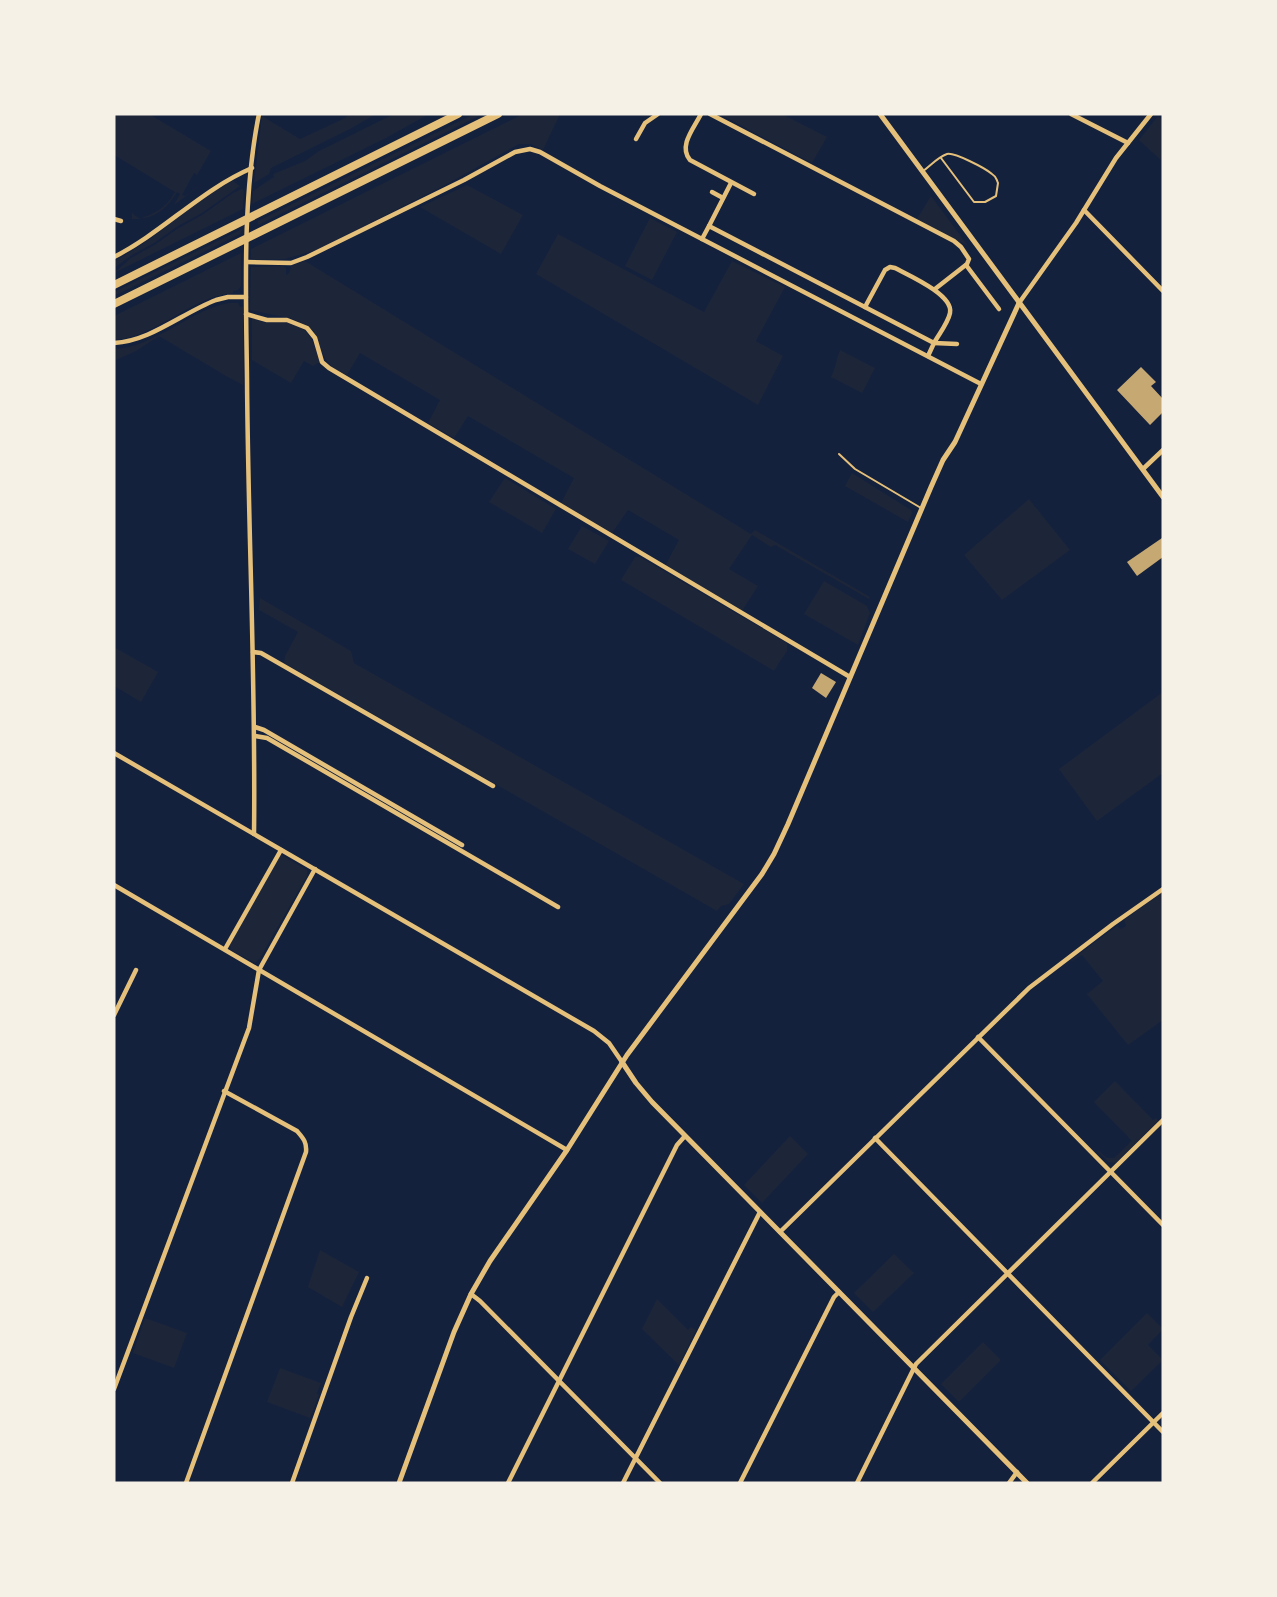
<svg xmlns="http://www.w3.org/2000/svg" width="1277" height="1597" viewBox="0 0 1277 1597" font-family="'Golos Text',sans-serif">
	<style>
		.green { fill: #1d2539 }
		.building { fill: #c6a872 }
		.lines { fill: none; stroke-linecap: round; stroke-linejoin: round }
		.service { stroke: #e5c07b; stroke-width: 2 }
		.minor { stroke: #e5c07b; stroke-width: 4.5 }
		.tertiary { stroke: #e5c07b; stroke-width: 5 }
		.motorway { stroke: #e5c07b; stroke-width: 8 }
	</style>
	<rect width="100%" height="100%" fill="#14213d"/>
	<g class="green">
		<path d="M 114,114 L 149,114 L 211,151 L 197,175 L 194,173 L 182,195 L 185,196 L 214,175 L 174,205 L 180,194 L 177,192 C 166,210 153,220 132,219 L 132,212 L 133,214 L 140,219 C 157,212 166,208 175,192 L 114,155 Z"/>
		<polygon points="349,114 353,116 354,114 376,114 350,129 271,168 269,174 254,183 262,116 300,139 345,118"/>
		<polygon points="394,114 429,114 386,138 252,204 253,191 274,177 273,174 305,161 319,151"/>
		<polygon points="474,114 483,114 258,225 258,221"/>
		<polygon points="523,114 560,114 543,150 531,144 519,144 445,185 314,251 284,259 254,260 251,258 251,249"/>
		<polygon points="719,114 782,114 827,137 812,163"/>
		<polygon points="1158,116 1163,121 1163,162 1139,140"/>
		<path d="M 233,181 L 240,186 L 202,213 L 178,226 L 154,243 L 132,255 L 114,268 L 114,261 C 157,240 190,202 233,181 Z"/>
		<polygon points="467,185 523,215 501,254 420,207"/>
		<polygon points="242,189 244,191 243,208 241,210 114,273 131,258 156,244 177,229 202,215 233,193"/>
		<polygon points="931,196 968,246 917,219"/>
		<polygon points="650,218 677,232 652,280 625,266"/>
		<polygon points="240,230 242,230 240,234 114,296 114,292"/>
		<polygon points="558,234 704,312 732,261 785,287 756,341 783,356 758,405 536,274"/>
		<path d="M 241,253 L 241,286 L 238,290 L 233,291 L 233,293 C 190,297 157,337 114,340 L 114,316 Z"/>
		<path d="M 305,261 L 751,534 L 755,530 L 870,597 L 869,599 L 775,545 L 771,547 L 752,535 L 729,569 L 758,586 L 742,611 L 667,566 L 666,564 L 679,540 L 628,510 L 612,533 L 561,503 L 574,478 L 468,416 L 454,438 L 428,423 L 440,400 L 360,353 L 347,375 C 320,364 325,352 313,330 L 293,319 L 250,310 L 251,267 L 283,266 L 286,268 L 286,275 L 289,273 L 291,266 Z"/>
		<path d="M 228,303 L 238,303 L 240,307 L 243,307 L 243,385 L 226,376 L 159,336 L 136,351 L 114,361 L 114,349 C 156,347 188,311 228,303 Z"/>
		<path d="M 252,318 C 257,320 263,323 268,323 C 274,323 279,320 285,321 C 309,325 314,343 320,362 L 313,366 L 304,361 L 291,383 L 252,360 Z"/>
		<path d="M 840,350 L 875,368 L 862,393 L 831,377 C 836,368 836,359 840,350 Z"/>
		<polygon points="852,473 911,510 912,513 908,522 845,486"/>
		<polygon points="505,478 556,509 542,533 489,502"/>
		<polygon points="1029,499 1070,550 1002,600 964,555"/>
		<polygon points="582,526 609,541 595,564 568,549"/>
		<polygon points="635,557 640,557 787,643 787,651 774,671 621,580"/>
		<polygon points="824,581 867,606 870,613 858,645 804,614"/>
		<polygon points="260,598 351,651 354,663 744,884 729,904 721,906 717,911 284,663 285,656 298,632 259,610"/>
		<polygon points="114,647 158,672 141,702 114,686"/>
		<polygon points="1163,692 1163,773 1097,821 1059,769"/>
		<polygon points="280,855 282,855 307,870 307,876 260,958 255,963 231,950 230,944"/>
		<polygon points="1163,892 1163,1020 1128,1045 1087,994 1103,981 1082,955 1072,961 1071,960 1117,926 1121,929 1126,926 1124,920"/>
		<polygon points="1115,1081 1153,1120 1156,1118 1158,1121 1115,1163 1109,1162 1098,1152 1099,1151 1107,1158 1114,1158 1132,1141 1094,1102"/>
		<polygon points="790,1136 808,1154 762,1203 744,1185"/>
		<polygon points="320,1250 359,1272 342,1307 308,1287"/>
		<polygon points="894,1254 914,1273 873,1312 854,1293"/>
		<polygon points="657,1299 688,1330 691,1327 696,1330 679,1365 642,1329"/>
		<polygon points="1147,1313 1163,1329 1148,1345 1163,1360 1131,1391 1100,1360"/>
		<polygon points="145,1318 187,1333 174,1368 133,1353"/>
		<polygon points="983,1342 1001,1360 959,1402 941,1384"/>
		<polygon points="280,1368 321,1383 317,1393 319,1395 310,1418 267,1402"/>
	</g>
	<g class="building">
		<polygon points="1141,367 1156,382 1151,386 1163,399 1163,412 1150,425 1117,390"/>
		<polygon points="1162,538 1163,540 1163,557 1137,576 1127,562"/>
		<polygon points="821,673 836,682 826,698 812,688"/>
	</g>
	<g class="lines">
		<g class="service">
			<path d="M 923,171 C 930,166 938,157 947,154 C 954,152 985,168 992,174 C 997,177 996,179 998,183 L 996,196 L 985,202 L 974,202 L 941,158"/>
			<polyline points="839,454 855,469 921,508"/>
		</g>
		<g class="minor">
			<path d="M 701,114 C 694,128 678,146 690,160 L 754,194"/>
			<polyline points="710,114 954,241 961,247 969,259 967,264 935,289"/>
			<polyline points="1071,114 1128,143"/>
			<polyline points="636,139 645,123 658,114"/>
			<polyline points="712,192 723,198"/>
			<polyline points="1084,210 1163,291"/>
			<polyline points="114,219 121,221"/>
			<polyline points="709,226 731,183"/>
			<polyline points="702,239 709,226 934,343 928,356"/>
			<path d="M 114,257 C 163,232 201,190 252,168"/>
			<polyline points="247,262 291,263 307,257 464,180 515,152 530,149 540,152 600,186 981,384"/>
			<polyline points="966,265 999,309"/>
			<polyline points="1019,303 1076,223 1116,158 1151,114"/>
			<path d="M 865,307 L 885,270 L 890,267 L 895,268 C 908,275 954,295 950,313 C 948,323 939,334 934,343 L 957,344"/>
			<polyline points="246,314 267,320 287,320 307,328 315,338 322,362 329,368 850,677"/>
			<path d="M 114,343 C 151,341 182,313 216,300 L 228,297 L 246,297"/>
			<polyline points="1143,469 1163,450"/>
			<polyline points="253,652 261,653 493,786"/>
			<polyline points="255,727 264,730 462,845"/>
			<polyline points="255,736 267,738 558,907"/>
			<polyline points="114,753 594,1031 609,1043 622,1062"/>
			<path d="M 254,834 C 256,682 248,530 247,378 C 246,294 242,197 259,114"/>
			<polyline points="114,885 567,1150"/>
			<polyline points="225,949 281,850"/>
			<polyline points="114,1015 136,970"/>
			<polyline points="978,1037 1163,1225"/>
			<polyline points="875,1138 1163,1432"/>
			<polyline points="780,1232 1029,988 1113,924 1163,889"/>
			<polyline points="471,1294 480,1301 660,1483"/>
			<polyline points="114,1389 249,1028 259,970 315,869"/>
			<path d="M 186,1483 L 306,1152 C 307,1142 303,1138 297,1131 L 224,1091"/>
			<polyline points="292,1483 351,1317 367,1278"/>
			<polyline points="508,1483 677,1145 685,1136"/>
			<polyline points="623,1483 760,1212"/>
			<polyline points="740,1483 834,1297 839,1292"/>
			<polyline points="857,1483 916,1364 1163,1120"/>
			<polyline points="1009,1483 1017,1472"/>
			<polyline points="1092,1483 1163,1413"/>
		</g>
		<g class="tertiary">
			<polyline points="880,114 1163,497"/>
			<polyline points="622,1062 636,1083 652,1102 1027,1483"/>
			<polyline points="399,1483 454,1332 471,1294 490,1261 567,1150 627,1055 762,874 774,854 788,824 931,487 943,460 955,442 1019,303"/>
		</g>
		<g class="motorway">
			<polyline points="114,285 458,114"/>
			<polyline points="114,304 498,114"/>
		</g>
	</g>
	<rect width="1277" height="1597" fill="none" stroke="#f6f1e7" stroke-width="231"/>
</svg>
